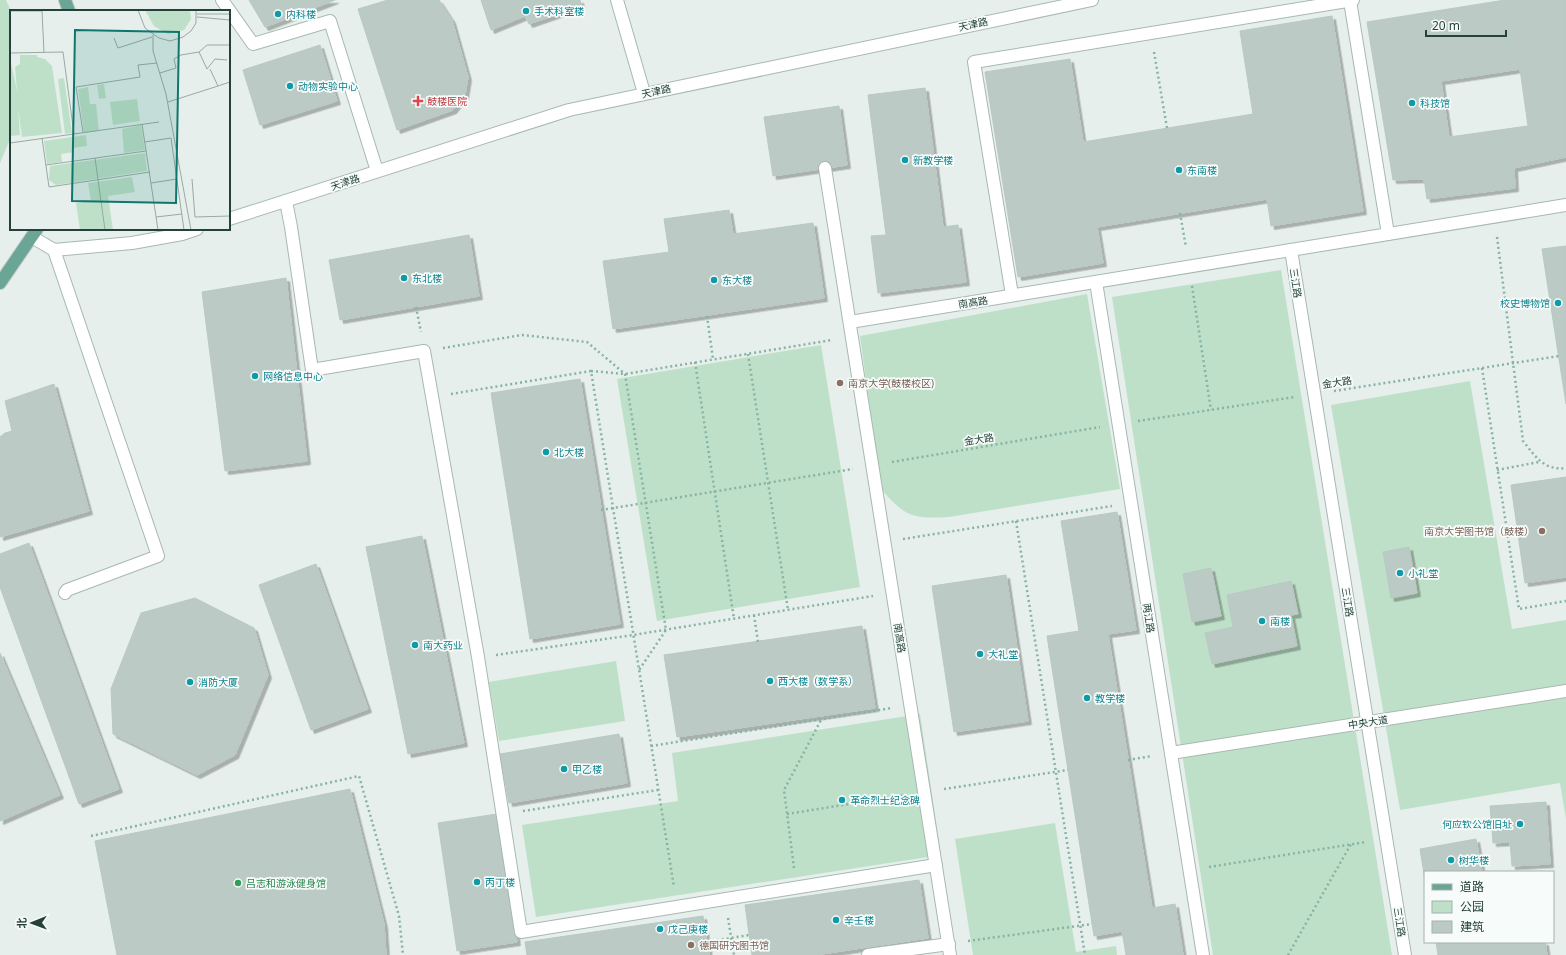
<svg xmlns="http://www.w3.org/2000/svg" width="1566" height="955" viewBox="0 0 1566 955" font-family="'Noto Sans','Noto Sans SC',sans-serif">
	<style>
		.green { fill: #bfe0c8 }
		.building { fill: #bbcac4; stroke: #b8c9c2; fill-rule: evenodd; filter: url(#shadow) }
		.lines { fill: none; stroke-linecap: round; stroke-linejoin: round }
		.minor-casing { stroke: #a8b8b2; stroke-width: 14 }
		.major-casing { stroke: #c2cac8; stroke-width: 14 }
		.path { stroke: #86b3a5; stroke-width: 2.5; stroke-dasharray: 2 3; stroke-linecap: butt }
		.minor { stroke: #fff; stroke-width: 12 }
		.major { stroke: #6aa596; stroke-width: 12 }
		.culture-dot { fill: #0f9aa8; stroke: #f7fbf9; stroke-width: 1.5 }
		.health-dot { fill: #e0444e; stroke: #f7fbf9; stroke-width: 1.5 }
		.education-dot { fill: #8d6e63; stroke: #f7fbf9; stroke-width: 1.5 }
		.leisure-dot { fill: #2e9e5b; stroke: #f7fbf9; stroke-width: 1.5 }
		.labels { text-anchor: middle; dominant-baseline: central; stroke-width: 3.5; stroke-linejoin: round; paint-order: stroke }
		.culture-label { font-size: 10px; fill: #0d838f; stroke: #f7fbf9; text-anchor: start }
		.street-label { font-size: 10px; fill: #24423a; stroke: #f7fbf9 }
		.health-label { font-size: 10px; fill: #be3a42; stroke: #f7fbf9; text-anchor: start }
		.education-label { font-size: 10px; fill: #785e54; stroke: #f7fbf9; text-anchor: start }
		.leisure-label { font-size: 10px; fill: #27864d; stroke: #f7fbf9; text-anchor: start }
		.inset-road { fill: none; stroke: #98aaa4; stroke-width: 1 }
		.view { fill: #0f766e; fill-opacity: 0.15; stroke: #0f766e; stroke-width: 2 }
		.inset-edge { fill: none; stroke: #24423a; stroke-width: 2 }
	</style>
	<defs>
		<filter id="shadow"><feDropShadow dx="3.5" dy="3.5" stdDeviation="0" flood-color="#0004"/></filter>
	</defs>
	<rect width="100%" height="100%" fill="#e6efeb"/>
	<g class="green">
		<polygon points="0,0 6,0 11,11 11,137 0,163"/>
		<polygon points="1281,270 1392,955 1213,955 1112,297"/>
		<path d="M 1087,294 L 1120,489 L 949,517 C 913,519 905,517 881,489 L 860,336 Z"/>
		<polygon points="821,345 860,587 657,621 617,379"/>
		<polygon points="1470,381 1512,629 1566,620 1566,819 1560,783 1400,810 1331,405"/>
		<polygon points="616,661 625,721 499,741 489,682"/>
		<polygon points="920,714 941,855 536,917 522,825 678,801 672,753"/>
		<polygon points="1055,823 1076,952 1116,946 1117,955 973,955 955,839"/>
	</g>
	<g class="building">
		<polygon points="249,0 335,0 265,27"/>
		<polygon points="388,0 439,0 452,20 468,77 465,95 453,110 397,130 358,9"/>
		<polygon points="481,0 580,0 581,6 529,24 525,16 491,30"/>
		<path d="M 1505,0 L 1566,0 L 1566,157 L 1514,168 L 1515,188 L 1427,199 L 1424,179 L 1393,180 L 1367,22 ZM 1520,69 L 1528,126 L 1449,137 L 1441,81 Z"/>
		<polygon points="1332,16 1363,211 1271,226 1267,199 1097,227 1103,263 1018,277 985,72 1070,59 1083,142 1253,114 1240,31"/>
		<polygon points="320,45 337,101 260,125 243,70"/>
		<polygon points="925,88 943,227 958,225 966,282 878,293 871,236 886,235 868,95"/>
		<polygon points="839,106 847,165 773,176 764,117"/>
		<polygon points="729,210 733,234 813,223 824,298 613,329 603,261 669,252 664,219"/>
		<polygon points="469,235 479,296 340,320 329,260"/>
		<polygon points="1566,246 1566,404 1542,249"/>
		<polygon points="286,278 307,461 225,471 202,292"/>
		<polygon points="580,379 620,624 530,639 491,393"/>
		<polygon points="54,384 89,511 0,537 0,437 5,433 12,431 5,401"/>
		<polygon points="1566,477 1566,577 1525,583 1511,485"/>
		<polygon points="1117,512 1136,630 1108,634 1152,908 1175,904 1183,955 1126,955 1122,931 1094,936 1047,636 1079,631 1061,521"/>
		<polygon points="422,536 464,743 408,754 366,547"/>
		<polygon points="29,543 119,789 79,804 0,587 0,554"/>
		<polygon points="1409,547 1417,593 1391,598 1383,552"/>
		<polygon points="316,564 368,709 311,730 259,585"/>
		<polygon points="1211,568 1221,616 1192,622 1183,574"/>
		<polygon points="1006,575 1028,721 954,732 932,586"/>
		<polygon points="1291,581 1298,614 1291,615 1297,646 1212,664 1205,633 1233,627 1227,595"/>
		<polygon points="195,598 254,628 268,675 235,755 197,775 113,734 111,689 141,613"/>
		<polygon points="862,626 875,708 677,737 664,655"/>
		<polygon points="0,653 60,795 0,821"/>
		<polygon points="619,734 627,783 509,803 500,754"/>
		<polygon points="350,789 384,924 386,955 117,955 95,841"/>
		<polygon points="1546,802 1550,864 1512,866 1510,842 1493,843 1490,806"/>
		<polygon points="497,814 517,942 457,951 438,823"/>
		<polygon points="1476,839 1482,872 1425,872 1425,880 1420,849"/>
		<polygon points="919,880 928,938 815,955 752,955 745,905"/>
		<polygon points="703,916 709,955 527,955 525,942"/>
		<polygon points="1436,942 1545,942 1547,955 1438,955"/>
	</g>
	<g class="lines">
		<defs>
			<g id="minor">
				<polyline points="222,0 253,44 330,21 377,171"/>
				<polyline points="617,0 644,93"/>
				<polyline points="1350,1 1388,234"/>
				<polyline points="825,168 950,955"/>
				<polyline points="286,201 291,227 312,370 424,351 478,657 521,932 936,865"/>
				<polyline points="229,219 569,110 1092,0"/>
				<polyline points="32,237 54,250 132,243 182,234 197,229"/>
				<polyline points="54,250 158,556 67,590 65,593"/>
				<polyline points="1291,250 1405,955"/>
				<polyline points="1096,282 1203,955"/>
				<polyline points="1012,295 974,62 1353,0"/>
				<polyline points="850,322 1566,205"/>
				<polyline points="1171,753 1566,691"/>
				<polyline points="868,955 949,944"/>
			</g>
			<g id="major">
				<polyline points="65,0 69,11"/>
				<polyline points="0,283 37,229"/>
			</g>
		</defs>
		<use href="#minor" class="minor-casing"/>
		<use href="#major" class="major-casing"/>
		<g class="path">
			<polyline points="1154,52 1167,128"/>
			<polyline points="1180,213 1186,247"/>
			<path d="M 1497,237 L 1523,441 C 1535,456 1544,471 1566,468"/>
			<polyline points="1192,286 1211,410"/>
			<polyline points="416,307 421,332"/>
			<polyline points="707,316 713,359"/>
			<polyline points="443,348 522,335 587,342 625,374 666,630 639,670"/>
			<polyline points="748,354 788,610"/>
			<polyline points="695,362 734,619"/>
			<polyline points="1482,368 1519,609 1566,601"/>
			<polyline points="591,371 625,374 832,340"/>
			<polyline points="1334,391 1559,356"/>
			<polyline points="451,394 591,371 674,887"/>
			<polyline points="1138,421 1295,397"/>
			<polyline points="892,462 1100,427"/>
			<polyline points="1497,470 1539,462"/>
			<polyline points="601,510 853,469"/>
			<polyline points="1016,521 1085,955"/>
			<polyline points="903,539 1112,506"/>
			<polyline points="754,615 758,642"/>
			<polyline points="496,655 633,635 873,596"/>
			<polyline points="651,746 892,708"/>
			<polyline points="1128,760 1152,756"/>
			<polyline points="944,789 1068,770"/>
			<polyline points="523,811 658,790"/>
			<polyline points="787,814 905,795"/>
			<polyline points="91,836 359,776 399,916 403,955"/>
			<polyline points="1209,867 1366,842"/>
			<polyline points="794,868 784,790 821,720"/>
			<polyline points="728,918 734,955"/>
			<polyline points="968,941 1092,924"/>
			<polyline points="707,942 749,935"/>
			<polyline points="1288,955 1351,844"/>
		</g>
		<use href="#minor" class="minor"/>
		<use href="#major" class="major"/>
	</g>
	<g class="culture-dot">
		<circle cx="526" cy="11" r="4"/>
		<circle cx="278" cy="14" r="4"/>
		<circle cx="290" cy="86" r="4"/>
		<circle cx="1412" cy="103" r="4"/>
		<circle cx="905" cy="160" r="4"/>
		<circle cx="1179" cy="170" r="4"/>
		<circle cx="404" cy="278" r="4"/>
		<circle cx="714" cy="280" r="4"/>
		<circle cx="1558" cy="303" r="4"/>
		<circle cx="255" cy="376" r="4"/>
		<circle cx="546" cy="452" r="4"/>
		<circle cx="1400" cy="573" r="4"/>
		<circle cx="1262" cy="621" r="4"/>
		<circle cx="415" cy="645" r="4"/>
		<circle cx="980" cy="654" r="4"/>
		<circle cx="770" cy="681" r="4"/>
		<circle cx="190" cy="682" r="4"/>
		<circle cx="1087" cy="698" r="4"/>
		<circle cx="564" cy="769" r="4"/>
		<circle cx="842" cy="800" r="4"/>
		<circle cx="1520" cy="824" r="4"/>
		<circle cx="1451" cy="860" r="4"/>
		<circle cx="477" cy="882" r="4"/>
		<circle cx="836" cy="920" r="4"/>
		<circle cx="660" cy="929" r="4"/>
	</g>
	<path class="health-dot" d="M416 95h4v4h4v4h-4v4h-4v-4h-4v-4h4z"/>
	<g class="education-dot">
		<circle cx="840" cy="383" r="4"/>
		<circle cx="1542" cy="531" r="4"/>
		<circle cx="691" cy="945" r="4"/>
	</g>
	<circle class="leisure-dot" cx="238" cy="883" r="4"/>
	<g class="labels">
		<g class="culture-label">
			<text x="534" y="11">手术科室楼</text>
			<text x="286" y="14">内科楼</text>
			<text x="298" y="86">动物实验中心</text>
			<text x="1420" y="103">科技馆</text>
			<text x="913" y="160">新教学楼</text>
			<text x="1187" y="170">东南楼</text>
			<text x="412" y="278">东北楼</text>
			<text x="722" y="280">东大楼</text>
			<text x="1550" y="303" text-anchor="end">校史博物馆</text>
			<text x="263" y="376">网络信息中心</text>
			<text x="554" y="452">北大楼</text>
			<text x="1408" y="573">小礼堂</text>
			<text x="1270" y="621">南楼</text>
			<text x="423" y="645">南大药业</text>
			<text x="988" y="654">大礼堂</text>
			<text x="778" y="681">西大楼（数学系）</text>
			<text x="198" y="682">消防大厦</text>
			<text x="1095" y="698">教学楼</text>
			<text x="572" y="769">甲乙楼</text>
			<text x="850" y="800">革命烈士纪念碑</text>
			<text x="1512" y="824" text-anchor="end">何应钦公馆旧址</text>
			<text x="1459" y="860">树华楼</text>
			<text x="485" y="882">丙丁楼</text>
			<text x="844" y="920">辛壬楼</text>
			<text x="668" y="929">戊己庚楼</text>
		</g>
		<g class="street-label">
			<text transform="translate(973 24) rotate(-12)">天津路</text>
			<text transform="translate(656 91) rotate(-12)">天津路</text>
			<text transform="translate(345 182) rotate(-18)">天津路</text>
			<text transform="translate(1296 283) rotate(81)">三江路</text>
			<text transform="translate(973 302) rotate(-9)">南高路</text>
			<text transform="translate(1337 382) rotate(-9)">金大路</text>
			<text transform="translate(979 439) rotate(-9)">金大路</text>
			<text transform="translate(1348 602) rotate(81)">三江路</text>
			<text transform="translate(1149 618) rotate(81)">两江路</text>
			<text transform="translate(900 638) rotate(81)">南高路</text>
			<text transform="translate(1368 722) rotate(-9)">中央大道</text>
			<text transform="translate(1400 922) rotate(81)">三江路</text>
		</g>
		<g class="health-label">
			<text x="427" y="101">鼓楼医院</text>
		</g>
		<g class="education-label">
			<text x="848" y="383">南京大学(鼓楼校区)</text>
			<text x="1534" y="531" text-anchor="end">南京大学图书馆（鼓楼）</text>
			<text x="699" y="945">德国研究图书馆</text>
		</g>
		<g class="leisure-label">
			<text x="246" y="883">吕志和游泳健身馆</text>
		</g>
	</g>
	<g transform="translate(10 10)">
		<rect width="220" height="220" fill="#e6efeb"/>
		<path d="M 135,0 L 180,0 L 181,9 L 174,20 L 158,24 L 144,16 ZM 10,45 L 27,45 L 27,47 L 35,49 L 42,56 L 52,123 L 12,127 L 8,98 L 10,125 L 1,126 L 0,48 L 7,81 L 5,57 L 10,54 ZM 54,68 L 62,123 L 55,124 L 48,69 ZM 94,74 L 96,88 L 89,89 L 87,75 ZM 78,77 L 80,94 L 86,94 L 89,121 L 74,123 L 68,79 ZM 127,89 L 130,111 L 103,115 L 100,92 ZM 131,115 L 135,140 L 114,143 L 112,119 ZM 76,125 L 77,136 L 63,138 L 64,142 L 51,144 L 52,152 L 37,154 L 34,131 ZM 135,143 L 137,161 L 46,175 L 39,170 L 40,156 ZM 122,167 L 125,182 L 98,186 L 103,220 L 70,220 L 66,193 L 81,191 L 78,173 Z" fill="#bfe0c8"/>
		<path class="inset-road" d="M 128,0 L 135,18 L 149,28 L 160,31 L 173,27 L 181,21 L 186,13 L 186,0M 0,1 L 32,1 L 34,43M 187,4 L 220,4M 187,7 L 220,10M 143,25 L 143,41 L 156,84 L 181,220M 104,28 L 108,38 L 142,27M 0,43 L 53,42 L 64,124M 217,50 L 205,49 L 197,59 L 189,42 L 197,35 L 220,35M 200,59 L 208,76 L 220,72M 150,63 L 166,58 L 164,49 L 171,45 L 189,42M 158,92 L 208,76M 132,114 L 148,220M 73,122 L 66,77 L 130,67 L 128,55 L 147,53M 32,128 L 39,177 L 140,162M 135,132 L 161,128 L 174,220M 0,133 L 149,112M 85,148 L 95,220M 36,155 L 136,141M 182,169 L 185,207 L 220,206M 141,173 L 167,169M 146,207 L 172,204"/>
		<path class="view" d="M 65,20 L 169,22 L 166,193 L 62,191 Z"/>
		<rect width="220" height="220" class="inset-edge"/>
	</g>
	<rect x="1424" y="871" width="130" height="72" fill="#f7fbf9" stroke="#a3b1ad"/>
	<rect x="1432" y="884" width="20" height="6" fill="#6aa596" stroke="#a3b1ad"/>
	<text x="1460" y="891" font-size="12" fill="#24423a">道路</text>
	<rect x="1432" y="901" width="20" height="12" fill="#bfe0c8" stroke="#a3b1ad"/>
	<text x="1460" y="911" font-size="12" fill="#24423a">公园</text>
	<rect x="1432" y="921" width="20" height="12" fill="#bbcac4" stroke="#a3b1ad"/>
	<text x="1460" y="931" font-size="12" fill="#24423a">建筑</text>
	<g transform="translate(32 923) rotate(269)" stroke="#f7fbf9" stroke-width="3" paint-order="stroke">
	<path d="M0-3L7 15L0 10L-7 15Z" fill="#24423a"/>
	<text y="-6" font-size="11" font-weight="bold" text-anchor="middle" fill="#24423a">北</text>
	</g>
	<path d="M1426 30v6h80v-6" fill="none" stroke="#24423a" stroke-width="2"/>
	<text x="1432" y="30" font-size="12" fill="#24423a" stroke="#f7fbf9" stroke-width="3" paint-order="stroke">20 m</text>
</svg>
